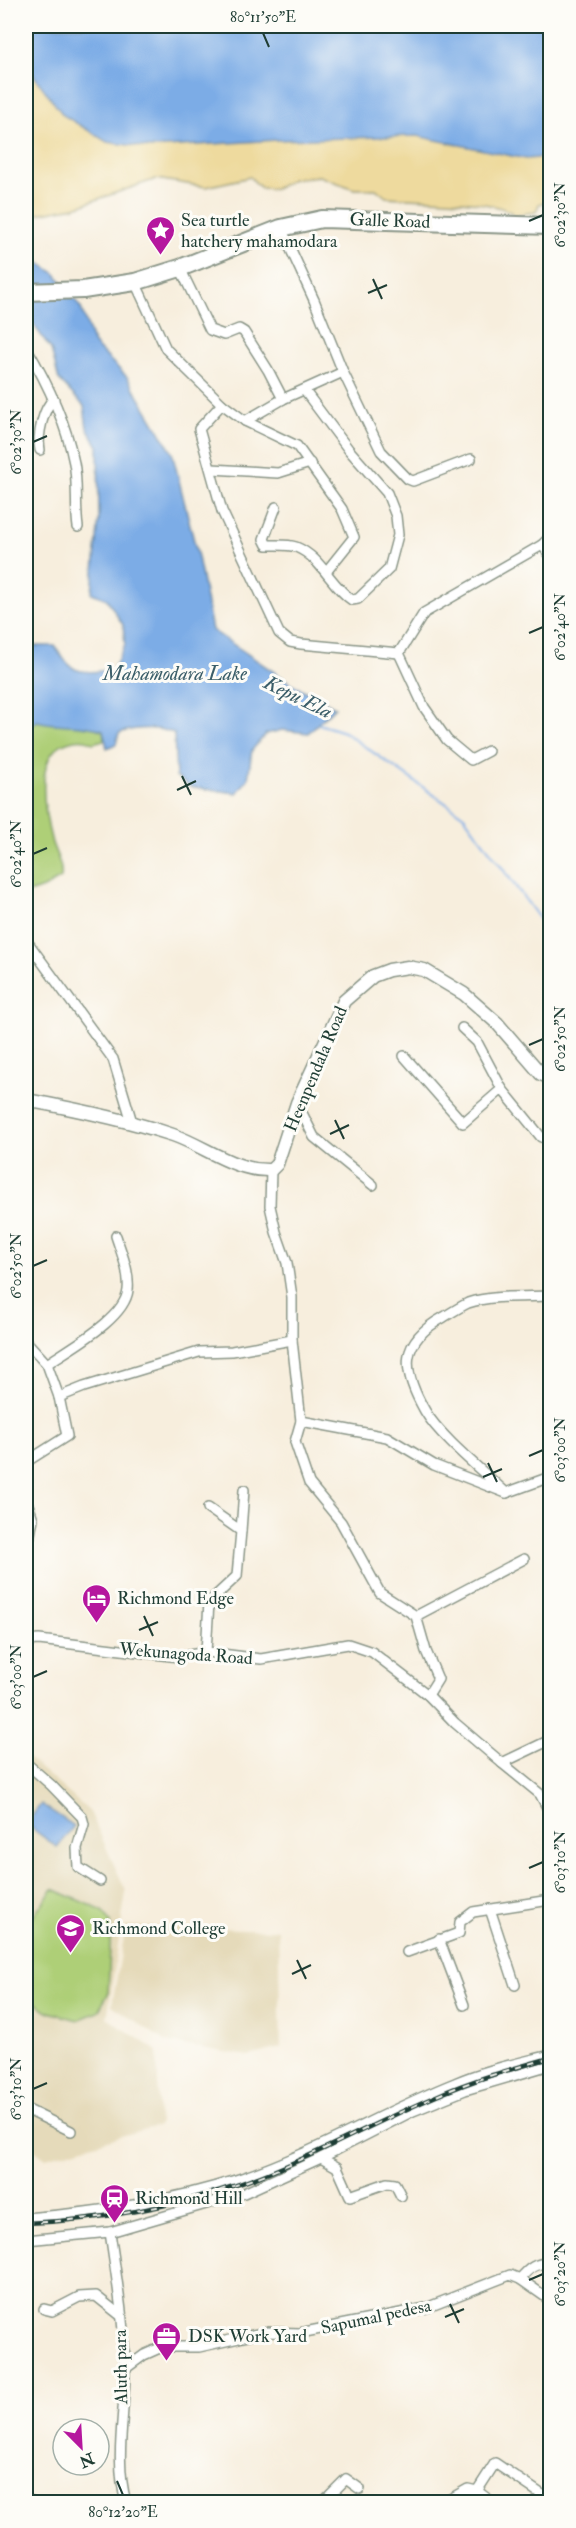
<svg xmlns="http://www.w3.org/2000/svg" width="576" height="2528" viewBox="0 0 576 2528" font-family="'IM FELL Double Pica',serif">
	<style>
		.built { fill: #e5daba }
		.green { fill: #aecf77; stroke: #668656; stroke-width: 1.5 }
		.sand { fill: #eeda9e; stroke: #868c69; stroke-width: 1.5 }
		.water { fill: #7bace6; stroke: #4d748d; stroke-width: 1.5 }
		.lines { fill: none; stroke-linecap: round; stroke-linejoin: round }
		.stream { stroke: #7bace6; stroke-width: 2 }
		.street-casing { stroke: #8b9688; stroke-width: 12 }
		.secondary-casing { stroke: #8b9688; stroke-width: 15 }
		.primary-casing { stroke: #8b9688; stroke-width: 16 }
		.highway-casing { stroke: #8b9688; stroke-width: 20 }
		.street { stroke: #fff; stroke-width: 9 }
		.secondary { stroke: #fff; stroke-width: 12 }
		.primary { stroke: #fff; stroke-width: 14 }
		.highway { stroke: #fff; stroke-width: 16 }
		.rail-casing { stroke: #1f3d34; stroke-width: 4.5 }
		.rail { stroke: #fdfcf7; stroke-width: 2; stroke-dasharray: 7; stroke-linecap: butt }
		.ticks { fill: none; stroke: #1f3d34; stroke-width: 2 }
		.labels { text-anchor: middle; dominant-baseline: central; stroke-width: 6; stroke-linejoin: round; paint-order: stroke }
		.poi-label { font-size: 18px; fill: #1f3d34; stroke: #fdfcf7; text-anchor: start }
		.street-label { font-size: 18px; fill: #1f3d34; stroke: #fdfcf7 }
		.water-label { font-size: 20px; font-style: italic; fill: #3b5e69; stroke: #fdfcf7 }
		.neatline { fill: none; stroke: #1f3d34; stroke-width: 2 }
		.ticks-label { font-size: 15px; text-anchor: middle; fill: #1f3d34 }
	</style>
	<rect width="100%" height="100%" fill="#fdfcf7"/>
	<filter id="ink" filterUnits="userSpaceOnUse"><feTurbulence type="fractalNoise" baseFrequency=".0167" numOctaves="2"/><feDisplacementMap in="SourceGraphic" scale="12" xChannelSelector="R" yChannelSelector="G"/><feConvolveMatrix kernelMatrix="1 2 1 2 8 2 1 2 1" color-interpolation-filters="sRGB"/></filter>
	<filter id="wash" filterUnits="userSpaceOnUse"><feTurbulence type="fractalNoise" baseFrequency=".008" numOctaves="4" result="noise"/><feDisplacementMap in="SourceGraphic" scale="24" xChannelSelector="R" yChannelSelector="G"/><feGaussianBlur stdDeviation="1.35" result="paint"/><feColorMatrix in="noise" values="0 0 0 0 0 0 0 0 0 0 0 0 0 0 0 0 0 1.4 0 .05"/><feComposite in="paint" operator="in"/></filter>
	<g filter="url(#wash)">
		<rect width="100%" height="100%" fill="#f7eedd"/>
		<g class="built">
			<polygon points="26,1756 90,1812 126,1891 107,2018 157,2051 159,2125 46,2158 26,2143"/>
			<polygon points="126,1926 278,1930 281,2048 248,2056 166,2042 112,2005"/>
		</g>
		<g class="green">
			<path d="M 37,721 L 90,726 L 103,731 L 104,740 L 93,743 C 85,738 76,739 67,742 C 32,754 45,816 52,843 C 56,855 63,865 61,878 L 46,887 L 26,894 L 26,730 Z"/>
			<polygon points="53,1889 103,1911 111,1924 108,1994 98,2012 78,2020 49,2012 26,1996 26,1926"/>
		</g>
		<path class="sand" d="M 26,43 L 252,120 L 550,144 L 550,201 L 539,204 L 536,212 L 515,215 C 495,198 415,199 386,197 L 376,189 L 354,189 L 319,176 L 293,179 L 275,189 L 261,188 L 250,177 L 206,187 L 156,179 L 75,207 L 26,216 Z"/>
		<g class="water">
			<polygon points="26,26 550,26 550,157 526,159 417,136 277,140 150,148 107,142 63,115 26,65"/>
			<path d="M 26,254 L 56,274 L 81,308 L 94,344 L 127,377 L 172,452 L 198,557 L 212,630 L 292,684 L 335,707 L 308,733 L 282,730 L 266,734 L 252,750 L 248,779 L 237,793 L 190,787 L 176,776 L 174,733 C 156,727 138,727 119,733 L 116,744 L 107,748 L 103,730 C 81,723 58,727 37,721 L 26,730 L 26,646 L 55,646 C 73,676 80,673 113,670 L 125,644 L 123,625 L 107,599 L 92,593 L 99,518 L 98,446 L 87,428 L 84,406 L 59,380 L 51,349 L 31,321 L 26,318 Z"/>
			<polygon points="41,1804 74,1826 57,1847 26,1824"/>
		</g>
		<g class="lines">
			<polyline class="stream" points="319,724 344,732 464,816 550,933"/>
		</g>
	</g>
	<g filter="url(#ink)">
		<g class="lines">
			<defs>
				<g id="street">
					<polyline points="281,228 314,300 343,372 381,451 408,479 413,481 471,459"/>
					<polyline points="180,268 210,330 224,335 239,329 244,332 268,370 283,399"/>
					<polyline points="135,282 166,349 222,404 199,429 222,511 279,633 290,642 301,644 399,653"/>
					<path d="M 26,347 C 47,382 66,423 74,463 C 78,482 75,507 78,527"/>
					<polyline points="222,404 245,421 297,446 342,509 354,537 326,572"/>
					<polyline points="245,421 283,399 343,372"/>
					<path d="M 40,450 C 37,436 43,408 54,399"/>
					<polyline points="212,469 278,473 310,463"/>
					<path d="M 276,507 L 264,539 L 267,545 C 276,545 288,544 296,547 C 321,557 331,586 352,600 L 358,599 L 389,569 L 398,535 L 396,516 L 387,493 L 349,450 L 304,390"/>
					<polyline points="550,537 542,545 550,555"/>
					<polyline points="399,653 424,613 542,545"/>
					<polyline points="399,653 424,707 447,740 471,760 488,751"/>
					<polyline points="26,940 113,1059 132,1122"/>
					<polyline points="462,1028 477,1042 502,1089 541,1137 550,1139"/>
					<polyline points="404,1056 463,1123 502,1089"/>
					<polyline points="297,1103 314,1137 373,1185"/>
					<polyline points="271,1170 270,1206 276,1232 287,1263 292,1297 292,1340 301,1421 295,1442 309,1483 341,1522 380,1593 416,1616 426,1651 438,1679 428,1695"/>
					<polyline points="26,1341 47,1364 59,1397 67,1436 26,1462"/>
					<path d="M 47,1364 C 70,1348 125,1319 128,1290 C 130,1272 121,1252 116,1236"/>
					<polyline points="59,1397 84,1387 199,1352 232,1351 292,1340"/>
					<path d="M 301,1421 L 387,1437 L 434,1465 L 506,1493 C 484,1472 439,1436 425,1411 C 401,1369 399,1342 444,1317 C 452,1312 460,1307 468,1303 C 491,1295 526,1297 550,1296"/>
					<polyline points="506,1493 550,1477"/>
					<polyline points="26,1499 33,1519 26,1556"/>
					<polyline points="241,1531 244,1490"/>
					<polyline points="416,1616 524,1559"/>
					<polyline points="26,1641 39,1640 179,1657 206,1652 261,1659 348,1644 372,1652 428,1695 455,1723 502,1763 550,1740"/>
					<polyline points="206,1652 209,1602 237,1576 241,1531 208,1508"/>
					<polyline points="26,1763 51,1785 82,1817 84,1824 77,1848 78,1867 100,1881"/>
					<polyline points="502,1763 540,1794 550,1813"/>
					<polyline points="490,1909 515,1985"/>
					<polyline points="439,1939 464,2005"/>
					<polyline points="407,1952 459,1933 460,1922 473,1912 550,1900"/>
					<polyline points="26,2109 71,2131"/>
					<polyline points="321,2158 337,2167 350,2196 387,2183 395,2184 401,2196"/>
					<path d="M 26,2218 C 98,2212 170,2202 239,2179 C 314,2154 382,2112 455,2083 C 485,2070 519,2063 550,2055"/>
					<path d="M 110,2232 C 116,2275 125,2326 125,2370 C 125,2415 114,2459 126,2502"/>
					<polyline points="26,2240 110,2232 244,2193 321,2158 413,2111 465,2090 550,2065"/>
					<path d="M 520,2279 C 530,2267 535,2264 550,2262"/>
					<polyline points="44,2309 52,2311 79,2297 96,2296 120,2315"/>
					<polyline points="125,2369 144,2355 162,2347 199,2347 266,2332 300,2333 426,2308 510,2275 520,2279 550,2300"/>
					<polyline points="477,2491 495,2463 550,2500"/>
					<polyline points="323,2502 346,2479 360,2489"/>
					<polyline points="445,2502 468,2489 477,2491 492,2502"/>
				</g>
				<path id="secondary" d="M 26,1100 C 75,1109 125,1119 173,1135 C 205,1146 235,1172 271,1170 L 277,1164 L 297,1103 L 344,1001 L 373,976 L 389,970 L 408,967 L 424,970 L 464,994 L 497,1023 L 541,1074 L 550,1078"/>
				<polyline id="primary" points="26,2502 29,2502"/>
				<polyline id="highway" points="26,292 83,290 135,282 180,268 281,228 322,219 550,226"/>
			</defs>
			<use href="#street" class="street-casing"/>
			<use href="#secondary" class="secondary-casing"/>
			<use href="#primary" class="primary-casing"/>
			<use href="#highway" class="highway-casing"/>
			<use href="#street" class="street"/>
			<use href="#secondary" class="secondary"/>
			<use href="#primary" class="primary"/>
			<use href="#highway" class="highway"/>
			<defs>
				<path id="rail" d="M 26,2223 C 99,2220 170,2208 239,2184 C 306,2161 369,2125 434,2097 C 472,2080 511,2069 550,2058"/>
			</defs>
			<use href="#rail" class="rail-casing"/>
			<use href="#rail" class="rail"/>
		</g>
	</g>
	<path class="ticks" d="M 263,33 L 269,47M 529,221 L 543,215M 373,279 L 382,299M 368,293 L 387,285M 33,442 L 47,436M 529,633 L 543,627M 182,776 L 191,795M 177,790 L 196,781M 33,854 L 47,848M 529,1045 L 543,1039M 335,1120 L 344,1139M 330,1134 L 349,1125M 33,1266 L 47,1260M 529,1456 L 543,1450M 488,1463 L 497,1482M 483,1477 L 502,1469M 144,1616 L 153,1636M 139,1630 L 158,1622M 33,1677 L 47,1671M 529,1868 L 543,1862M 297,1960 L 306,1979M 292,1974 L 311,1965M 33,2089 L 47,2083M 529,2280 L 543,2274M 450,2304 L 459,2323M 445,2317 L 464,2309M 117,2481 L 123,2495"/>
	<defs>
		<symbol id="sight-pin" viewBox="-11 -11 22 30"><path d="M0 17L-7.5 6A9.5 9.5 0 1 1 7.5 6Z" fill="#b5179e" stroke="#fdfcf7"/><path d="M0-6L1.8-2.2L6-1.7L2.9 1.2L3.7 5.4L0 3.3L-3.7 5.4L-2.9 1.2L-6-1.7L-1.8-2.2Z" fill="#fff"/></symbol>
		<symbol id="hotel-pin" viewBox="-11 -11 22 30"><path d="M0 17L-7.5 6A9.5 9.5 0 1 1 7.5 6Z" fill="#b5179e" stroke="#fdfcf7"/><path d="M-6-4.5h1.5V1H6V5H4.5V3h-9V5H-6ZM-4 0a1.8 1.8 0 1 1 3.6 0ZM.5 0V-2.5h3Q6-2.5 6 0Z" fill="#fff"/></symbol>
		<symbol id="school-pin" viewBox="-11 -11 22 30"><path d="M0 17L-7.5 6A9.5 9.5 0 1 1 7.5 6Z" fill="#b5179e" stroke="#fdfcf7"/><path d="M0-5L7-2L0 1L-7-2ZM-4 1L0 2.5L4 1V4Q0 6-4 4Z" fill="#fff"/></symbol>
		<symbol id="station-pin" viewBox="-11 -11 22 30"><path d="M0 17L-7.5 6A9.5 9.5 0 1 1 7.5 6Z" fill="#b5179e" stroke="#fdfcf7"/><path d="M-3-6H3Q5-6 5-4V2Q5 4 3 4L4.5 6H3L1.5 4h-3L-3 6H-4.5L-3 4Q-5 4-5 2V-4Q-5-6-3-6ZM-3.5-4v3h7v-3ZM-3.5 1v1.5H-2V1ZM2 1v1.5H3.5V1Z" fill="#fff"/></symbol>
		<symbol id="office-pin" viewBox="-11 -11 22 30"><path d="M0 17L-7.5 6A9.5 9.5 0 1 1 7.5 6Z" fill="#b5179e" stroke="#fdfcf7"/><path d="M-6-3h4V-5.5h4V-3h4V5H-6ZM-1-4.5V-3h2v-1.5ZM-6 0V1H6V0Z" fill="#fff"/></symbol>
	</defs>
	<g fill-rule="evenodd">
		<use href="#sight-pin" x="144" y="214" width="33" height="45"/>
		<use href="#hotel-pin" x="80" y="1582" width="33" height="45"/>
		<use href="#school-pin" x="54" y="1912" width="33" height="45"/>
		<use href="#station-pin" x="98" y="2182" width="33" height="45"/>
		<use href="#office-pin" x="150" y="2320" width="33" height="45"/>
	</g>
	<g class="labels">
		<g class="poi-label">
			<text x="181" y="220">Sea turtle<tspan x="181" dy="21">hatchery mahamodara</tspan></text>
			<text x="117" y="1598">Richmond Edge</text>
			<text x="92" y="1928">Richmond College</text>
			<text x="135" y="2198">Richmond Hill</text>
			<text x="188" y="2336">DSK Work Yard</text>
		</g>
		<g class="street-label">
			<text transform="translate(390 221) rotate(2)">Galle Road</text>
			<text transform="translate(316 1069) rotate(-67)">Heenpendala Road</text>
			<text transform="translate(186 1654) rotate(4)">Wekunagoda Road</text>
			<text transform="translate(376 2317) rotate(-12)">Sapumal pedesa</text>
			<text transform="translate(121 2367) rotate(-91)">Aluth para</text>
		</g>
		<g class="water-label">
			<text x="175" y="673">Mahamodara Lake</text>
			<text transform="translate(298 697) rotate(26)">Kepu Ela</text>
		</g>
	</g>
	<rect width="576" height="2528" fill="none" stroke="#fdfcf7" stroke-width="66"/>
	<g transform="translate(81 2447) rotate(156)"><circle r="28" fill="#fdfcf7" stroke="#a4b0a9" stroke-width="1.5"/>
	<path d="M0-4.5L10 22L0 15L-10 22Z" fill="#b5179e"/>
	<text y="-9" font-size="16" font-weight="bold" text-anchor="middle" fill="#1f3d34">N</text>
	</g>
	<rect x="33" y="33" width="510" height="2462" class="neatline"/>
	<g class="ticks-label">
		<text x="263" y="22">80°11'50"E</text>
		<text transform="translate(560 215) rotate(-90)" y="5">6°02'30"N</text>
		<text transform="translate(16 442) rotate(-90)" y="5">6°02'30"N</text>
		<text transform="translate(560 627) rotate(-90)" y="5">6°02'40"N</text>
		<text transform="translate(16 854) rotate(-90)" y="5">6°02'40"N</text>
		<text transform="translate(560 1039) rotate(-90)" y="5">6°02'50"N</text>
		<text transform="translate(16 1266) rotate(-90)" y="5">6°02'50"N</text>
		<text transform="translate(560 1450) rotate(-90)" y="5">6°03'00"N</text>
		<text transform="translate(16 1677) rotate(-90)" y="5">6°03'00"N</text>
		<text transform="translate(560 1862) rotate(-90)" y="5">6°03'10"N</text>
		<text transform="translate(16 2089) rotate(-90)" y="5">6°03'10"N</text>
		<text transform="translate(560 2274) rotate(-90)" y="5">6°03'20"N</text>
		<text x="123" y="2517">80°12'20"E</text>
	</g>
</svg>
